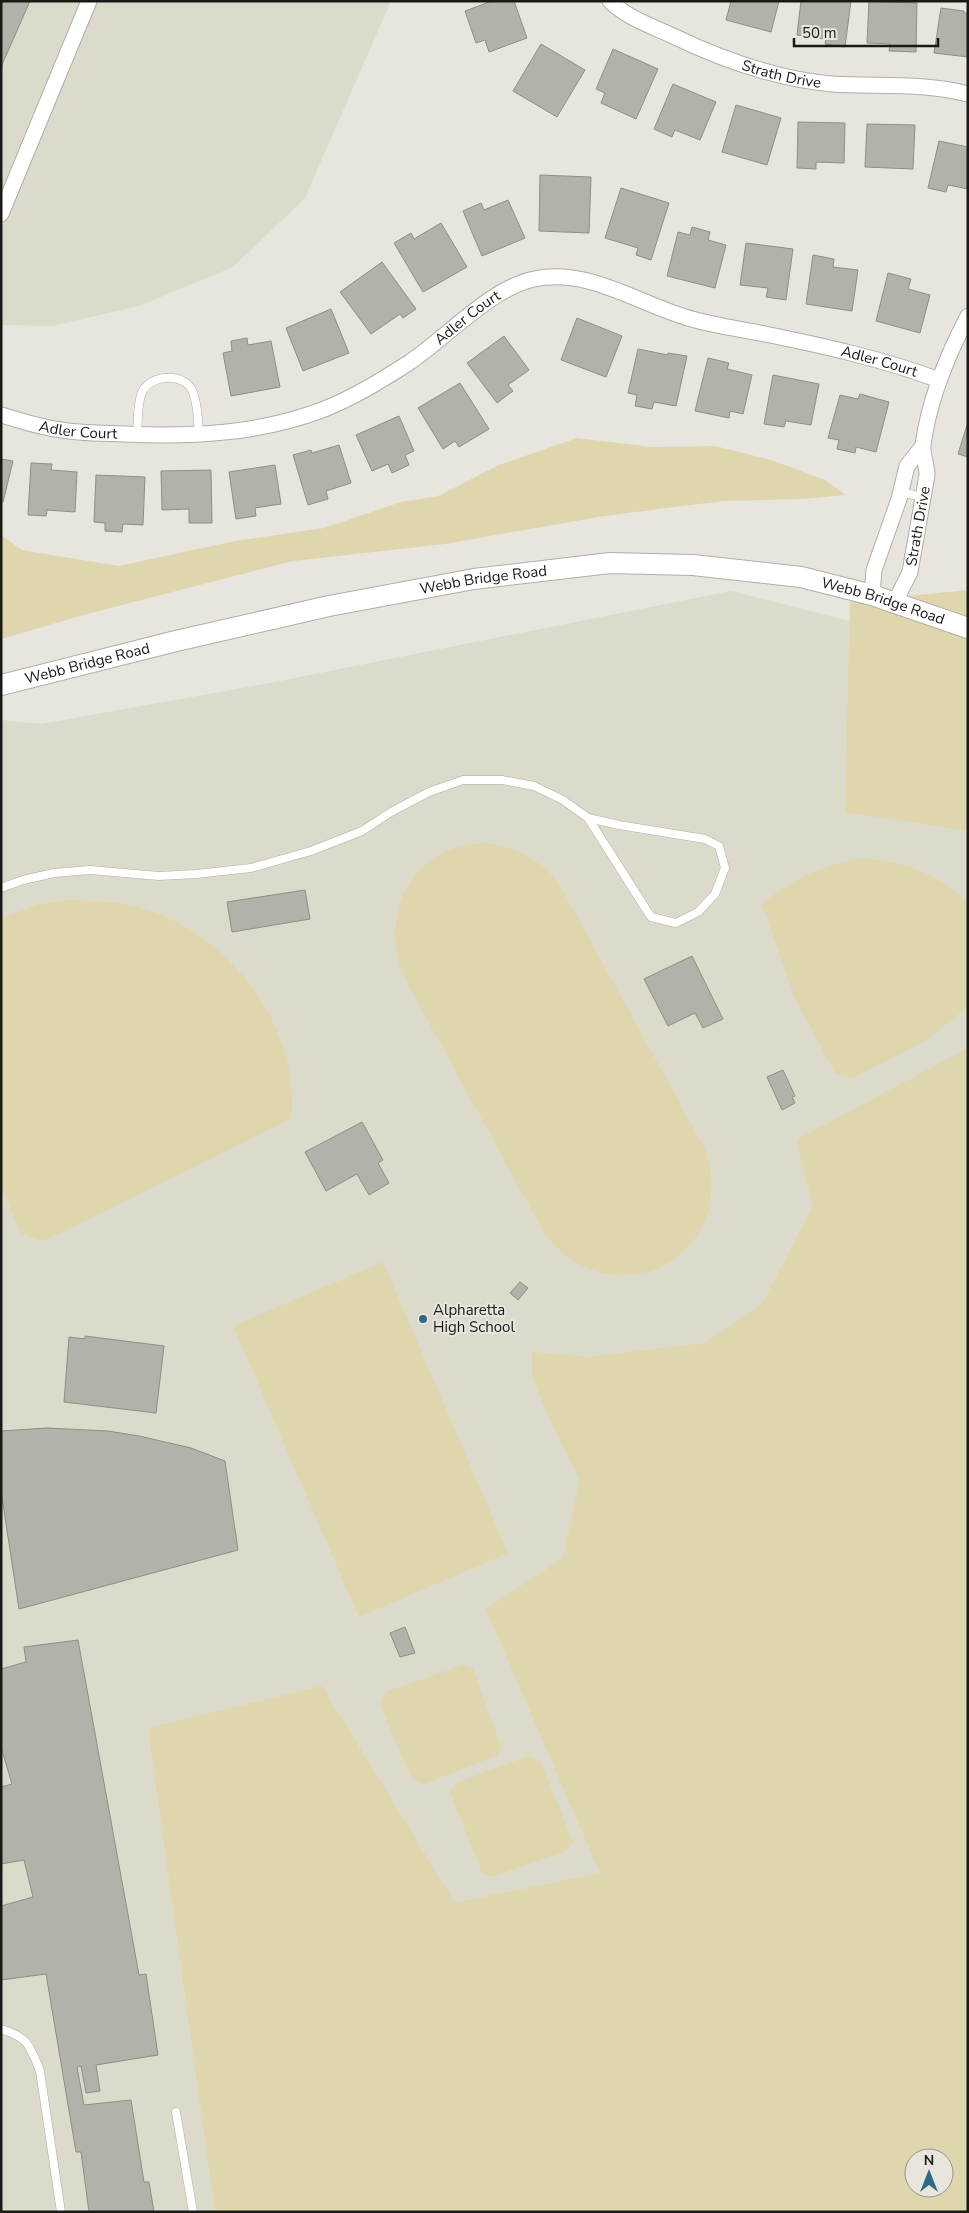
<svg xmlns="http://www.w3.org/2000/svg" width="969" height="2213" viewBox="0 0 969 2213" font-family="'Nunito Sans',sans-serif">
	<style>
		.built { fill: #dcdacb }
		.green { fill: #dfd6ad; fill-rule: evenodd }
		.building { fill: #b2b1aa; stroke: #8f8e87 }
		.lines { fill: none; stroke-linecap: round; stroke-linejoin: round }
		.service-casing { stroke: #afaea7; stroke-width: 9 }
		.minor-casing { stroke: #afaea7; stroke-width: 17 }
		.tertiary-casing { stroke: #afaea7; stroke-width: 22 }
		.service { stroke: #fff; stroke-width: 8 }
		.minor { stroke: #fff; stroke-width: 15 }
		.tertiary { stroke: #fff; stroke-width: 20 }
		.poi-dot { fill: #2e6b82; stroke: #e7e5de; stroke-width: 2 }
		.labels { text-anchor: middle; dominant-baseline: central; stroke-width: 4; stroke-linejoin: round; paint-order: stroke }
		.street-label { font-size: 15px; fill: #191916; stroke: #e7e5de }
		.poi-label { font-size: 15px; fill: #191916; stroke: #e7e5de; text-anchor: start }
	</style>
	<rect width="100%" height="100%" fill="#e7e5de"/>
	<g class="built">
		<polygon points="1,1 391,1 305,198 233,267 139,306 52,326 1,325"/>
		<polygon points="731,591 968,651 968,1184 524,2212 1,2212 1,720 41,724 270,683"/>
	</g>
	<g class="green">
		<polygon points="577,438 652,447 715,446 771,460 825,480 846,495 801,499 724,501 666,508 598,517 445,544 293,561 87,614 1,639 1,535 22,550 119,566 235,541 324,528 401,502 438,496 499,465"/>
		<polygon points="968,590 968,831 845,812 850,602"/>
		<path d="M 483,843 C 514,846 538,858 558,882 L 705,1149 C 742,1256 612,1324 544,1233 L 403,975 C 380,911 410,847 483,843 Z"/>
		<path d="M 859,858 C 904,861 935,872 968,903 L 968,1007 L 925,1041 L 853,1078 L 835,1073 L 794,996 L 762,904 C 796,877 817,868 859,858 Z"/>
		<path d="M 69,900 C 91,901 115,901 137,907 C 227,930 301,1025 291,1119 L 44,1241 L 21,1233 L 1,1187 L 1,918 L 41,904 Z"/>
		<path d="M 968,1048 L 968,2212 L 215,2212 L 148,1728 L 322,1686 L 455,1903 L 600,1873 L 486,1609 L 563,1558 L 580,1479 L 552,1425 L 532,1377 L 532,1352 L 589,1357 L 705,1343 L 762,1304 L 813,1205 L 796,1140 ZM 914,2158 L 944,2158 L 944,2188 L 914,2188 Z"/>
		<polygon points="383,1262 508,1553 359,1617 233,1326"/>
		<polygon points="463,1665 473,1669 501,1746 498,1755 424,1784 411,1778 380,1704 385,1692"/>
		<polygon points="528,1756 540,1760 573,1842 568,1850 492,1877 482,1873 450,1792 456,1783"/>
	</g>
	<g class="building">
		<polygon points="1,1 30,1 1,67"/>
		<polygon points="492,1 514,1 527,38 489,52 485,40 476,43 465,11"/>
		<polygon points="731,1 779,1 771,32 726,20"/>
		<polygon points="801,1 851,1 845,47 825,44 826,39 797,35"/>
		<polygon points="869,1 917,3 916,52 889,51 890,44 867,43"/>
		<polygon points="941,8 964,11 964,13 968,13 968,57 934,53"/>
		<polygon points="541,44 585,70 557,117 513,91"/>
		<polygon points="613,49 658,69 636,119 601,103 605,93 596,89"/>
		<polygon points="673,84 716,102 700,140 675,130 672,137 654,129"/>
		<polygon points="736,105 781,118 767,165 722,152"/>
		<polygon points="798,122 845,123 844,163 816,162 816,169 797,168"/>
		<polygon points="867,124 915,125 913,169 865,167"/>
		<polygon points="939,141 968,147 968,189 948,185 946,192 928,188"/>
		<polygon points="540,175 591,177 589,233 539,231"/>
		<polygon points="621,188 669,203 651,260 636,255 638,248 605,238"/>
		<polygon points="508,200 525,238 482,256 463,211 481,203 484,210"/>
		<polygon points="441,223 467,267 423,292 394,243 411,233 414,239"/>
		<polygon points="692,227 710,232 708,240 726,245 715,288 667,276 678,232 690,235"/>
		<polygon points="746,243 793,249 786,300 766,297 768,288 740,285"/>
		<polygon points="813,255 834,259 833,267 858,270 852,311 806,304"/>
		<polygon points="382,262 416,309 403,318 400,314 371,334 340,292"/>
		<polygon points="888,273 911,279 908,289 930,295 920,333 876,321"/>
		<polygon points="331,309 349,353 303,371 286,328"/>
		<polygon points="577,318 622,336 606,377 561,360"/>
		<polygon points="504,336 529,370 508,385 513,391 497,403 467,363"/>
		<polygon points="247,338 248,345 271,341 280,387 231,396 223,353 232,351 231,341"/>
		<polygon points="638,349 668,355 668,353 687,356 676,406 654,402 652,409 635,406 637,395 628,393"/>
		<polygon points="708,358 729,363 727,369 752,375 743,414 730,411 729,418 695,411"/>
		<polygon points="773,375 819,384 811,425 786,421 784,427 764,424"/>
		<polygon points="460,383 489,429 459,447 455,441 443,449 418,408"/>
		<polygon points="860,394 889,402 876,452 856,447 855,453 837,449 839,440 828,438 840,395 858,399"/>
		<polygon points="399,416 414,451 405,455 409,465 392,473 388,464 372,471 356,435"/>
		<polygon points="968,422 968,457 958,454"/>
		<polygon points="339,445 351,483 326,491 328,499 308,505 293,455 311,450 312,453"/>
		<polygon points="1,459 13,461 3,502 1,501"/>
		<polygon points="31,463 52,464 51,470 77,472 75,512 47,510 46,516 28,515"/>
		<polygon points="275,465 281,504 255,508 256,516 236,519 229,472"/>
		<polygon points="211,470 212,523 189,523 189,509 162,510 161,471"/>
		<polygon points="96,475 145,477 143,525 123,524 122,532 105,531 105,523 94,522"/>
		<polygon points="305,890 310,919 232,932 227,902"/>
		<polygon points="692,956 723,1019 703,1028 695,1013 668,1026 644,979"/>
		<polygon points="783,1070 795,1096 792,1097 795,1103 782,1110 767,1077"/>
		<polygon points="362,1122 383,1160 378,1163 389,1183 369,1195 357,1174 326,1191 305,1152"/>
		<polygon points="520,1282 528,1288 518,1300 510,1293"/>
		<polygon points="85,1336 164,1346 156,1413 64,1402 69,1337 85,1339"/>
		<polygon points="47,1428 108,1431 139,1436 191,1448 225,1461 238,1550 19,1609 1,1491 1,1431"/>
		<polygon points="405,1627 415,1653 400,1657 390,1633"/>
		<polygon points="78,1640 139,1975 146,1974 158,2055 96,2065 100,2091 86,2093 81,2066 77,2067 84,2105 131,2100 144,2182 149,2182 154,2212 89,2212 81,2152 76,2152 46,1974 1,1980 1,1906 33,1897 24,1860 1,1864 1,1787 12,1784 1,1747 1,1669 26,1662 24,1647"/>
	</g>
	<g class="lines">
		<defs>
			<g id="service">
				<path d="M 137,435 C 138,422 137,404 142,392 C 151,374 185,372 193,392 C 198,405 198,421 199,435"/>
				<polyline points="900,492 923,497"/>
				<polyline points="1,888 23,880 54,873 90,870 159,876 196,874 251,868 311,851 362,831 391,812 429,792 463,780 502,780 534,786 563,800 588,818 619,825 705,839 719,846 725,868 715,894 698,912 676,923 651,917 588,818"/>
				<path d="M 1,2029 C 28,2037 30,2046 40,2071 L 61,2212"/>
				<polyline points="176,2112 193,2212"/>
			</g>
			<g id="minor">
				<path id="s1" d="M 610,1 C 627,18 652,26 673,36 C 723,60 776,79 832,84 C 876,87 924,82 968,94"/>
				<polyline points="1,214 89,1"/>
				<path id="s2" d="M 1,415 C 16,419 30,424 45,427 C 71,433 98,433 124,434 C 192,437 258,434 322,410 C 353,398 382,380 410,362 C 447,337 491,288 534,279 C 589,267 640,305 692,319 C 716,326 741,329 765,334 C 824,346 883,359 939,380"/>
				<polyline points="872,595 874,570 899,499 907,466 922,447"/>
				<path id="s3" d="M 895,602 L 910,572 L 927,475 C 927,465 922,454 923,445 C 929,400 947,356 968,316"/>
			</g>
			<g id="tertiary">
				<path id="s4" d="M 1,685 L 176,641 L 329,606 L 474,579 L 610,563 L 693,565 L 801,577 L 872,595 L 968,628"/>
			</g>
		</defs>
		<use href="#service" class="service-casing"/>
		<use href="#minor" class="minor-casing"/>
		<use href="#tertiary" class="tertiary-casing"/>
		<use href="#service" class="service"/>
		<use href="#minor" class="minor"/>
		<use href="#tertiary" class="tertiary"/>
	</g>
	<circle class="poi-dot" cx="423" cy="1319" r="5"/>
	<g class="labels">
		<g class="street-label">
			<text stroke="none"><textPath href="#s1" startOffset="188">Strath Drive</textPath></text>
			<text stroke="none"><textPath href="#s2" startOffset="499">Adler Court</textPath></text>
			<text stroke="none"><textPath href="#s2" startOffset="934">Adler Court</textPath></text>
			<text stroke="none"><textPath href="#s2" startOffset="79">Adler Court</textPath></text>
			<text stroke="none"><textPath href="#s3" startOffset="80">Strath Drive</textPath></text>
			<text stroke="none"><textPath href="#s4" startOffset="494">Webb Bridge Road</textPath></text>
			<text stroke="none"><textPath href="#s4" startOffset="899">Webb Bridge Road</textPath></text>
			<text stroke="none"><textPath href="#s4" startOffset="89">Webb Bridge Road</textPath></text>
		</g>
		<g class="poi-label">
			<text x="433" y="1310">Alpharetta<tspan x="433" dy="17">High School</tspan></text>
		</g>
	</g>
	<rect width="969" height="2213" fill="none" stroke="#191916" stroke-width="5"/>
	<g transform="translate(929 2173)"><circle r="24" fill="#e7e5de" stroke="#95938e"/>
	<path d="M0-4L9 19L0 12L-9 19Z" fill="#2e6b82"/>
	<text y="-8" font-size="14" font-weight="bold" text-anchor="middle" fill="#191916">N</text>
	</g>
	<path d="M794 38v8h144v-8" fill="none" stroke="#191916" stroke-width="2.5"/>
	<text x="802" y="38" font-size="15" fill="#191916" stroke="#e7e5de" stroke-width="4" paint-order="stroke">50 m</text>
</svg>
